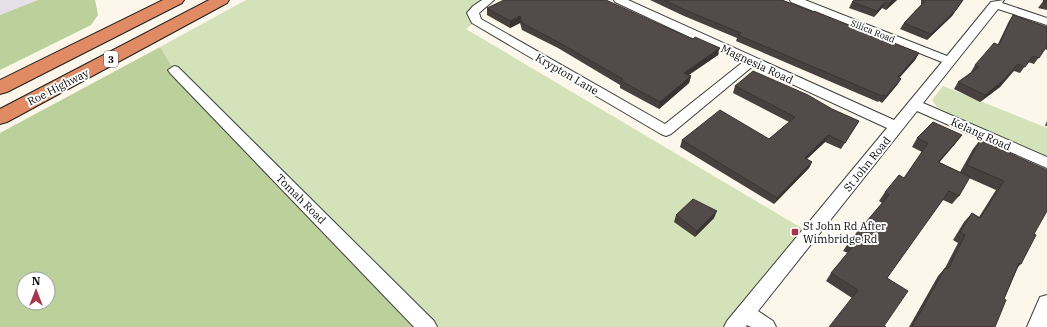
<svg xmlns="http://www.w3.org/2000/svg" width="1047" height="327" viewBox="0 0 1047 327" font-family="'IBM Plex Serif',serif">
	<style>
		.industrial { fill: #e6e0e9 }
		.green { fill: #d4e2ba }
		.forest { fill: #bbd09b; fill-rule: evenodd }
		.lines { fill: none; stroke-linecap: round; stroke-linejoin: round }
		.minor-casing { stroke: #3e3e3e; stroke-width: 2 }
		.motorway-casing { stroke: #1c1c1c; stroke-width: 2 }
		.minor { fill: #fff; fill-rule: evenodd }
		.motorway { fill: #e18b65; fill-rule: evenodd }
		.wall { fill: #47403f }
		.shaded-wall { fill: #393433 }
		.building { fill: #524b49; stroke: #393433 }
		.poi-dot { fill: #a7364c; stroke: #fff; stroke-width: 1.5 }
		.labels { text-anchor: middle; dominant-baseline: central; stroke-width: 4; stroke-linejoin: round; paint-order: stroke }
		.far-street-label { font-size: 9px; fill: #0b0b0b; stroke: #fff }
		.shield { fill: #fff; stroke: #545454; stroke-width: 1 }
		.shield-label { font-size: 10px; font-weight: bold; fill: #0b0b0b }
		.street-label { font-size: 11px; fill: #0b0b0b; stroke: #fff }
		.poi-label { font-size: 11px; fill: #0b0b0b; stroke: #fff; text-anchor: start }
	</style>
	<rect width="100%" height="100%" fill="#fcf6eb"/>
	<polygon class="industrial" points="0,0 38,0 0,15"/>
	<g class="green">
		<polygon points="246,0 489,0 477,8 476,21 466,29 810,233 742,327 427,327 174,70 160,47"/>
		<polygon points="943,86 1047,128 1047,163 944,118 946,112 937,107 932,100"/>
	</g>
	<g class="forest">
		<polygon points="38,0 95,0 98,15 91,25 0,70 0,15"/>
		<path d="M 160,47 L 174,70 L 427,327 L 0,327 L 0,133 ZM 24,279 L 48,279 L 48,303 L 24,303 Z"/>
	</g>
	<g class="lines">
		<defs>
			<g id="minor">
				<polygon points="482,0 494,0 479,13 481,19 665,124 743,62 615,2 614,0 628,0 894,120 942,62 791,2 790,0 805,0 947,56 991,2 1004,0 1002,3 1047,18 1047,25 998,9 923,103 1047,157 1047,168 917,111 758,311 773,321 776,327 751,327 747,325 746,327 724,327 727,321 887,128 753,66 671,134 666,136 661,134 472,23 467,13 473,6"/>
				<polygon points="174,66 178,67 434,321 437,327 414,327 170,73 168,70"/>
				<polygon points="1047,295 1047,327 1027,327 1040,297"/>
			</g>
			<g id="motorway">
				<polygon points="163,0 184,0 182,3 7,92 0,94 0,80"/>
				<polygon points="209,0 229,0 227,3 7,122 0,124 0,109"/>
			</g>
		</defs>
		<use href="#minor" class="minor-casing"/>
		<use href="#motorway" class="motorway-casing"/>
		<use href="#minor" class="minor"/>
		<use href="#motorway" class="motorway"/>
	</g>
	<g class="wall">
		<polygon points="650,0 782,0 919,53 915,60 899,78 901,79 897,85 882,103 879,101 878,102 736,41 737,38 684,16"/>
		<polygon points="854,0 897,0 886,10 882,8 874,17 849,8 852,2"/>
		<polygon points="921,0 963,0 952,16 927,40 900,29 904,23 922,4 921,4"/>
		<polygon points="1044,0 1047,0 1047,10 1038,8"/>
		<polygon points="487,8 663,26 693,39 720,48 718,55 689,75 691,76 689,83 659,109 620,88 620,85 558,48 522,30 520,23 510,28 487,15"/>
		<polygon points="1013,15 1047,27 1047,50 1045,49 1034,64 1028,62 1020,73 1014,71 1000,87 980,102 954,89 958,82 972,72 971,72 975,65 998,44 1009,21"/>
		<polygon points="735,86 832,109 859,121 841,149 825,142 807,159 812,162 809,168 774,204 680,147 682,140 769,139 789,122 733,93"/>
		<polygon points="1047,121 1047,126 1045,126"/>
		<polygon points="962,135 955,144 939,162 960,172 973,149 980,140 1034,234 1021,264 1018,267 1004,299 995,327 909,327 938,276 945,268 958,243 953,240 964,222 972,213 979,217 996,190 969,178 959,196 952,204 943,200 852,298 826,281 831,273 848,253 843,251 849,242 882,203 879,201 885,192 904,178 922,152 912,147 917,138"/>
		<polygon points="676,215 714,218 695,237 674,222"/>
	</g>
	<g class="shaded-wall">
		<polygon points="893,0 897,0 886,10 889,4"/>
		<polygon points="963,0 952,16 927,40 931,34"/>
		<polygon points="885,2 882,8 874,17 877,11"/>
		<polygon points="520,16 520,23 510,28 510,21"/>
		<polygon points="720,48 718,55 682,79 684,73"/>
		<polygon points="919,53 915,60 894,84 898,77"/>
		<polygon points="1018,64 1000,87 980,102 985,95"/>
		<polygon points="691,76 689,83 659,109 660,102"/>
		<polygon points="901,79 897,85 882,103 886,96"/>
		<polygon points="828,135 825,142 801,164 805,158"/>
		<polygon points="962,135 955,144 932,171 938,162"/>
		<polygon points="812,162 809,168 774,204 777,198"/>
		<polygon points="717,211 714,218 695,237 697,231"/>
	</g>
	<g class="building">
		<polygon points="504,0 606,0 663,26 693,39 695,37 720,48 684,73 691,76 660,102 621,81 623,79 558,42 522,23 520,16 510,21 487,8"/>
		<polygon points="664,0 782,0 813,12 814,11 919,53 898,77 901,79 886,96 883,95 882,96 738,35 741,33 685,10"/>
		<polygon points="854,0 893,0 889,4 885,2 877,11 852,2"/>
		<polygon points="926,0 963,0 956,10 931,34 904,23"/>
		<polygon points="1044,0 1047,0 1047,3 1043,1"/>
		<polygon points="1013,15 1047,27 1047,46 1039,58 1033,56 1025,67 1018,64 1004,80 985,95 958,82 979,67 975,65 994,43 999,45"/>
		<polygon points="753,71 808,95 832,109 859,121 845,143 828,135 805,158 812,162 777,198 682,140 720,110 769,139 795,117 735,86"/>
		<polygon points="933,122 962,135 938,162 970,177 959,196 949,191 887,278 908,291 884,326 886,327 829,327 858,290 831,273 854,245 849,242 889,195 885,192 899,175 904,178 928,143 917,138"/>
		<polygon points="980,140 1047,170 1047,211 1034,234 1036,235 1021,264 1019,263 1004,299 1006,300 995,327 912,327 945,268 948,269 965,235 960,232 972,213 980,218 1004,181 967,165"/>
		<polygon points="693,199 717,211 697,231 676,215"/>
	</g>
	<rect class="poi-dot" x="791" y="228" width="8" height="8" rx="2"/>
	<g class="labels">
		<g class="far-street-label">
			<text transform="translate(873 31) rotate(22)">Silica Road</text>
		</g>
		<rect class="shield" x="104" y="51" width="14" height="16" rx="3"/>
		<g class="shield-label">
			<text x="111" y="59">3</text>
		</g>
		<g class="street-label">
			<text transform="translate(757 64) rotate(25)">Magnesia Road</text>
			<text transform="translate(567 74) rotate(30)">Krypton Lane</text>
			<text transform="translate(58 87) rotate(-27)">Roe Highway</text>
			<text transform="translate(981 134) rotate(24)">Kelang Road</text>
			<text transform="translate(867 164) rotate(-51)">St John Road</text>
			<text transform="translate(301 199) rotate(45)">Tomah Road</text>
		</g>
		<g class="poi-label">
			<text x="803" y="226">St John Rd After<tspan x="803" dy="13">Wimbridge Rd</tspan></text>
		</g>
	</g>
	<g transform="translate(36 291)"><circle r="19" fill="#ffffff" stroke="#9d9d9d"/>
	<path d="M0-3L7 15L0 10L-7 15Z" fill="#a7364c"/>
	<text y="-6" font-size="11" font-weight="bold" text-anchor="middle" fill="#0b0b0b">N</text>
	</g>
</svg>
